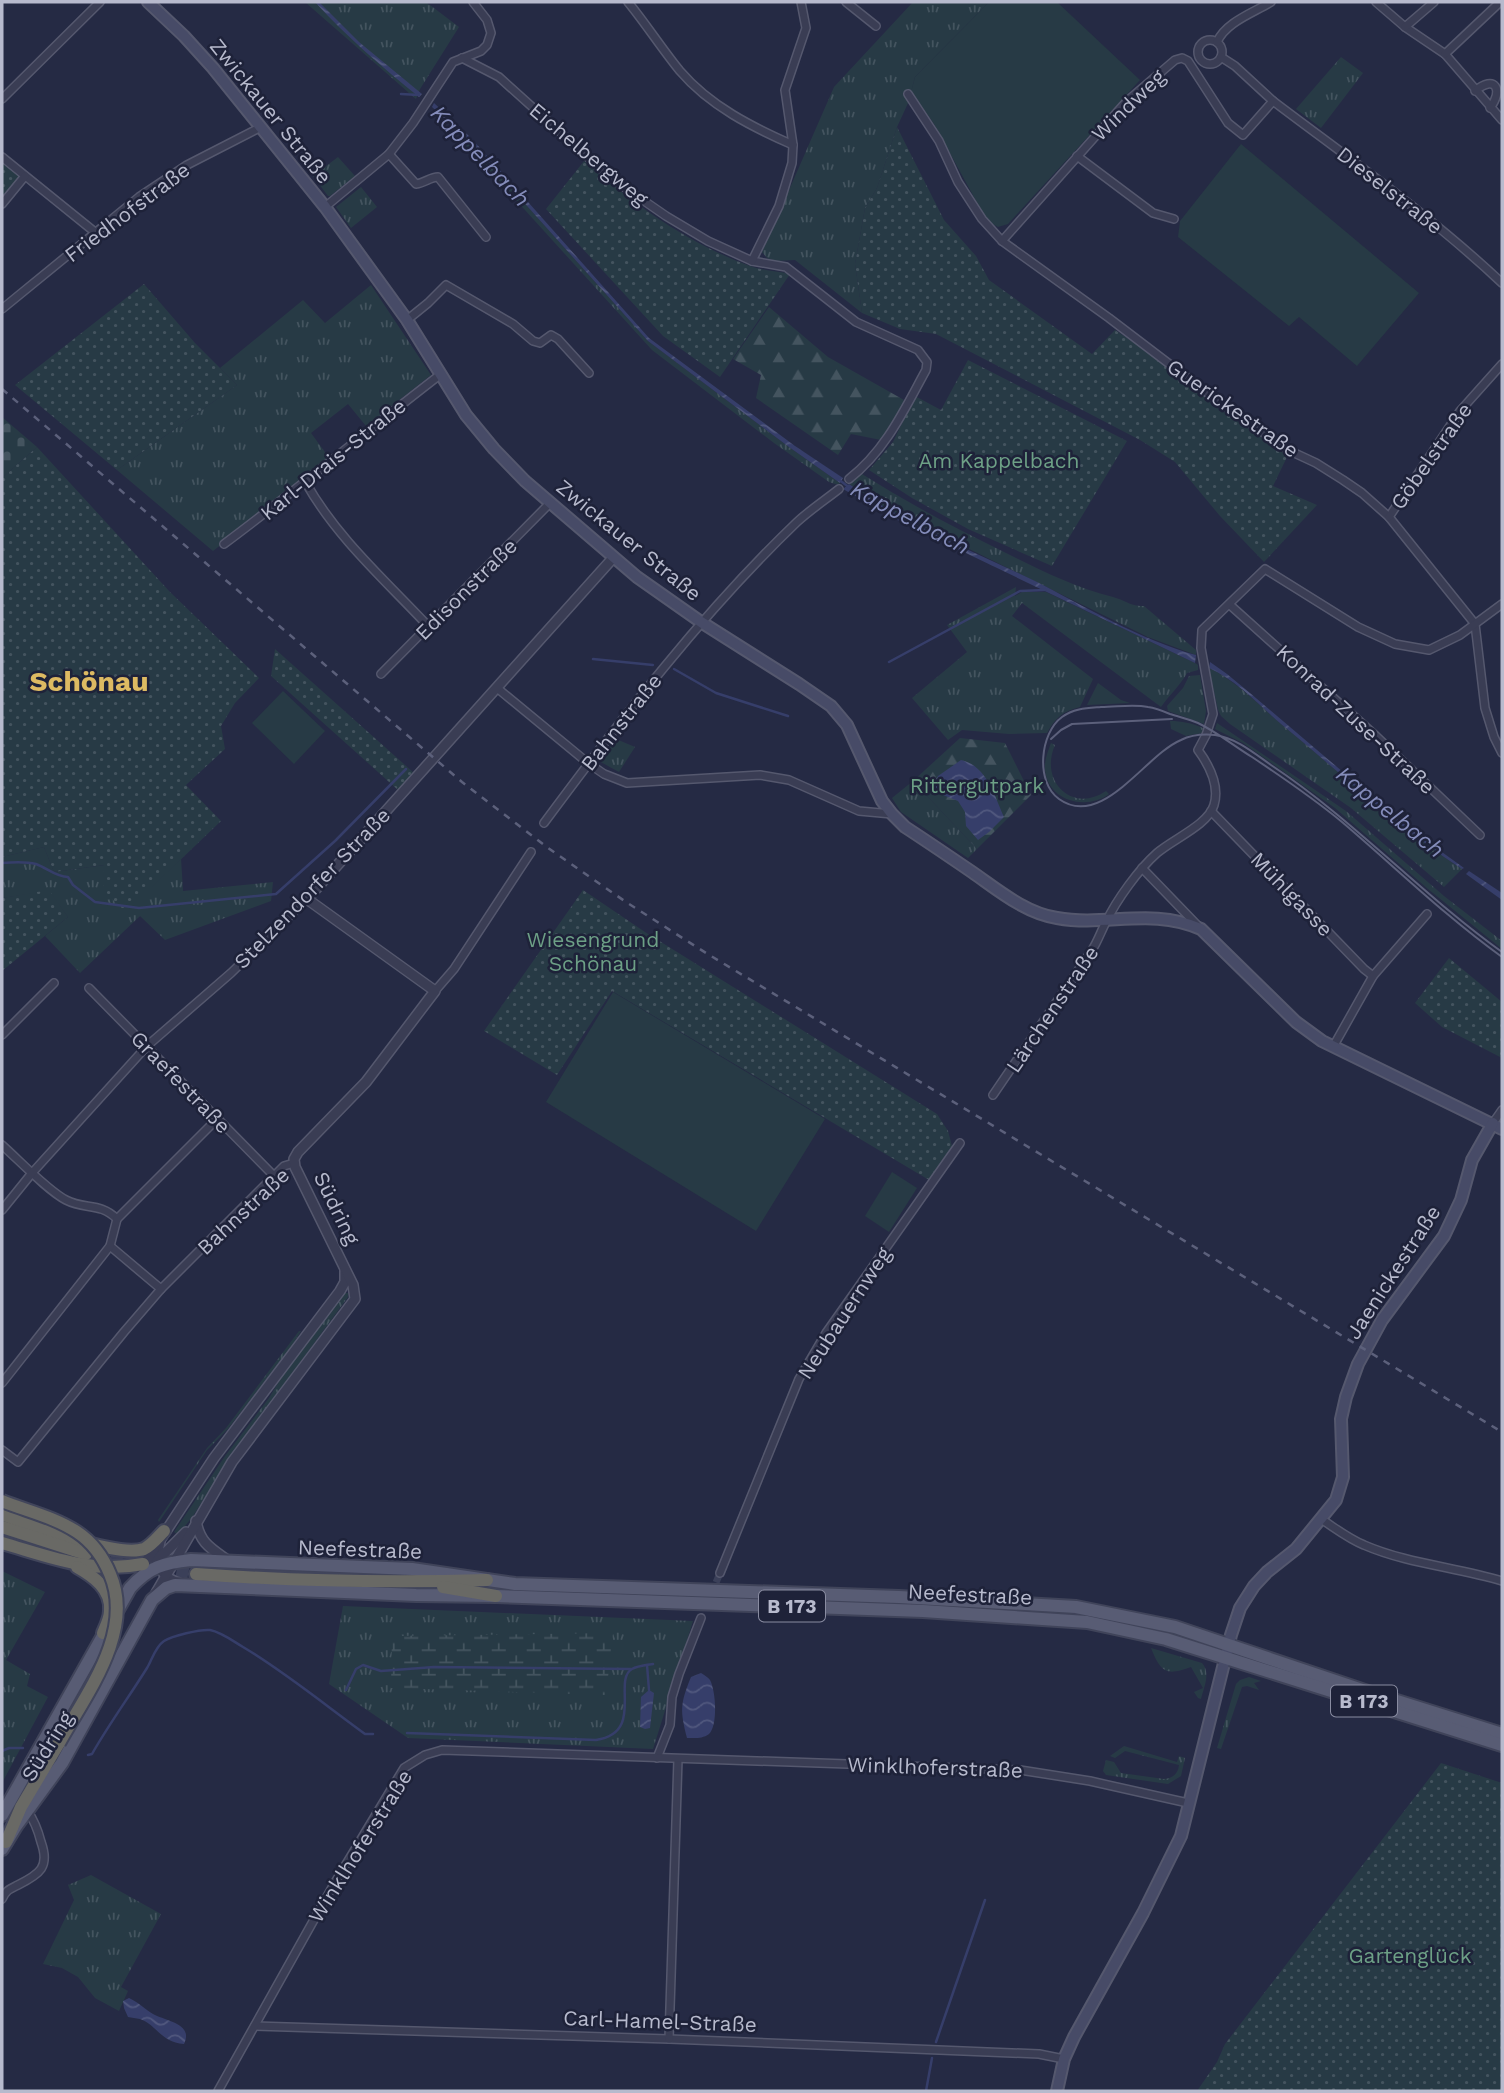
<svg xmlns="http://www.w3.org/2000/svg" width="1504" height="2093" viewBox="0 0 1504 2093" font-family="'Work Sans',sans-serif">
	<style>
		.grass { fill: url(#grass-tufts) }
		.forest { fill: url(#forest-firs) }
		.wetland { fill: url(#wetland-marsh) }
		.cemetery { fill: url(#cemetery-stones) }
		.park { fill: url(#park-dots) }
		.pitch { fill: #273a45 }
		.water { fill: url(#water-waves) }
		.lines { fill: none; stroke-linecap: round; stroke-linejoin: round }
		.stream { stroke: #363e6a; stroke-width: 2.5 }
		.minor-tunnel { stroke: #3b4059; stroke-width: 7; stroke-dasharray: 7 3.5; stroke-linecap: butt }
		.trunk-tunnel { stroke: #3b4059; stroke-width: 12; stroke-dasharray: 12 6; stroke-linecap: butt }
		.minor-casing { stroke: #55586e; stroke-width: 10 }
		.tertiary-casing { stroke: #55586e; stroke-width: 12 }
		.secondary-casing { stroke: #55586e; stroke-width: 14 }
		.primary-casing { stroke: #40445a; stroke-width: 16 }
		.trunk-casing { stroke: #41455b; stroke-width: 16 }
		.minor { stroke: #3a3d54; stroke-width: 7 }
		.tertiary { stroke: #3a3d54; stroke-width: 9 }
		.secondary { stroke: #474b67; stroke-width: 10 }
		.primary { stroke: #585c74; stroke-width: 12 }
		.trunk { stroke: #696965; stroke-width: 12 }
		.tram { stroke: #5c607b; stroke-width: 2 }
		.rail { stroke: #5c607b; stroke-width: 2.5; stroke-dasharray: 7 7; stroke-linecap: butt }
		.trunk-bridge-casing { stroke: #41455b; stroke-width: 16; stroke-linecap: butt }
		.trunk-bridge { stroke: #696965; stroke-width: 12 }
		.labels { text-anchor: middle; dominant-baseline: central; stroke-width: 5; stroke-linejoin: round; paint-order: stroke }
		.shield { fill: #1e2239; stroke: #898ca1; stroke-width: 2 }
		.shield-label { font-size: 19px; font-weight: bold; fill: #b7bacd }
		.street-label { font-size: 21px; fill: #b7bacd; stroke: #1e2239 }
		.park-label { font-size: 21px; fill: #6da086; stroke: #1e2239 }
		.water-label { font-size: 23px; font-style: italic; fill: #848cba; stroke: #1e2239 }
		.district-label { font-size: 28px; font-weight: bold; fill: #ddba62; stroke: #1e2239 }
	</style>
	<defs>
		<pattern id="grass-tufts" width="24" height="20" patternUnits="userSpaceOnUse" patternTransform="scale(1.75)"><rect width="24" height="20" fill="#273a45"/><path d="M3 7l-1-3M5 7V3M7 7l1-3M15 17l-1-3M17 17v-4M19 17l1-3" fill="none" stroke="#44545f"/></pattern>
		<pattern id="forest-firs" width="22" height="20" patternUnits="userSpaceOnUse" patternTransform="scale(1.75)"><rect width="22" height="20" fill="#273a45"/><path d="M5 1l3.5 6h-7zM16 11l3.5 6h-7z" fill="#44545f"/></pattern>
		<pattern id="wetland-marsh" width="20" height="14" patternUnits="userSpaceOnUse" patternTransform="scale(1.75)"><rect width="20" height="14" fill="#273a45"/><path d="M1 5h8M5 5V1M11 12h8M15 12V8" fill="none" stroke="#44545f"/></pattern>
		<pattern id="cemetery-stones" width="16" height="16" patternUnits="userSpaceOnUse" patternTransform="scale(1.75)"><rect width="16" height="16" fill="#273a45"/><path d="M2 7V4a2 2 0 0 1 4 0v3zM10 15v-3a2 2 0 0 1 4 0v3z" fill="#44545f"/></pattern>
		<pattern id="park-dots" width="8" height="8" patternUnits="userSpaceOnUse" patternTransform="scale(1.75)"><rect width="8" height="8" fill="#273a45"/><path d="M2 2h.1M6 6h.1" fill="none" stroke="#44545f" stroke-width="1.8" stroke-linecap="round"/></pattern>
		<pattern id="water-waves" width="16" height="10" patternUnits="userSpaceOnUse" patternTransform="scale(1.75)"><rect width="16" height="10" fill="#363e6a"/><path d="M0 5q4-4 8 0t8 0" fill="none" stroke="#51587e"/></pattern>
	</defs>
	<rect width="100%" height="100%" fill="#252a44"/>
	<g class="grass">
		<polygon points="305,2 426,2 459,27 420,89 416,99"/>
		<polygon points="913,2 989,2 915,77 909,101 897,127 877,188 865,208 855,264 862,313 795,260 775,261 767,258 762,252 834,87"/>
		<polygon points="1341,57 1363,73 1321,128 1296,109"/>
		<polygon points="468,140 648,341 789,447 840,483 838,485 829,482 774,443 652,350 465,144"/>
		<polygon points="338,157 355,176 330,196 328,196 313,176"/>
		<polygon points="361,187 377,207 351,228 336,207"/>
		<polygon points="371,285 431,375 366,426 348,404 311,433 330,459 213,551 117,470 237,385 220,368 303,300 325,323"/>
		<path d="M 862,474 C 908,503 955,528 1004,552 C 1040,570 1074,587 1113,597 C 1124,600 1132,607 1144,606 L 1196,650 L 1196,655 L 1148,637 L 886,508 L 849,484 Z"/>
		<path d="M 1016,587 L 1015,596 L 1022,592 L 1046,592 L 1195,663 L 1198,665 L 1198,670 L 1187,673 C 1180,686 1169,695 1161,707 L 1022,603 L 1012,616 L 1093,679 L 1080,707 C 1063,711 1055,718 1047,733 L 1009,734 L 962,730 L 948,740 L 912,698 L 967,652 L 947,625 Z"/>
		<path d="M 1209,668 C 1235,680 1259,705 1281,724 C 1341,773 1397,827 1462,869 L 1444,887 L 1351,808 L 1230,724 L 1221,716 L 1218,710 Z"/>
		<polygon points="1200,675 1206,711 1204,724 1168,711 1167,706 1183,688 1189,676"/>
		<polygon points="1098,683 1121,700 1130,703 1087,705"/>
		<path d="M 1170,721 C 1182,721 1191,723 1203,728 L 1202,733 L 1186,736 L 1171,729 Z"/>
		<polygon points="1217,723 1346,811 1444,896 1502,941 1502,949 1428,889 1335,808 1243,743 1215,729"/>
		<polygon points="616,739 635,747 619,772 599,761"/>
		<path d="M 1051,743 L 1055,745 C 1039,781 1072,814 1106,791 L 1109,794 C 1086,811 1048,801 1045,770 C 1044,761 1048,751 1051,743 Z"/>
		<polygon points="913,781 977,849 968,858 901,812 892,798"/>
		<polygon points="44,847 54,872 105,865 125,912 181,859 183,891 273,882 271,901 165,940 140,916 80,973 45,936 68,917 49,891 2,898 2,857"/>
		<polygon points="344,1293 348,1293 348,1297 229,1459 193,1516 178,1535 174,1532 225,1456 269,1398 287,1368 313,1331"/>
		<polygon points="299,1331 301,1331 292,1346 227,1430 207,1450 159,1522 158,1520 207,1448 226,1428"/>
		<polygon points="2,1571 45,1592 6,1660 30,1674 27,1686 48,1697 2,1783"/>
		<polygon points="343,1606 693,1621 653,1749 408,1738 329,1684"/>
		<path d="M 1151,1648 L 1202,1663 C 1211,1673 1204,1687 1201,1699 L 1198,1698 L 1194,1692 L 1203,1688 L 1191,1667 C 1166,1676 1161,1673 1151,1648 Z"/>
		<polygon points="1249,1677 1261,1681 1254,1683 1259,1690 1247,1686 1242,1687 1221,1749 1217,1748 1236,1684 1240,1680"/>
		<path d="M 1124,1746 L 1177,1762 L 1179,1756 L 1185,1758 L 1181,1776 L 1168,1784 L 1106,1775 L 1103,1771 L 1106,1760 L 1114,1762 L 1121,1773 L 1164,1779 C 1173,1778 1178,1774 1179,1765 L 1125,1751 L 1115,1758 L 1110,1756 Z"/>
		<polygon points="91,1875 161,1914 121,1987 128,1991 119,2011 95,1998 78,1977 62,1968 43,1964 74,1900 68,1885"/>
	</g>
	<g class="forest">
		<polygon points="769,307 828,357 904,400 895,420 881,440 851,434 838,455 756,398 761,375 733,359"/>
		<polygon points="960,738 1005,743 1031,795 977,849 913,781"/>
	</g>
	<polygon class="wetland" points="613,1633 606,1695 391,1688 392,1636"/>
	<polygon class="cemetery" points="2,417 37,447 2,478"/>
	<g class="park">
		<polygon points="897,127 944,220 976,256 989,280 1092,354 1115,330 1163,362 1213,404 1288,455 1273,486 1317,505 1264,562 1220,516 1175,462 1140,440 936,334 900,329 862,313 855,264 865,208 877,188"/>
		<polygon points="2,157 25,176 2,204"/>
		<path d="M 584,161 C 633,204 690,245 753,267 C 765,271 778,271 790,274 L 720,377 L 663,336 L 546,209 Z"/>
		<polygon points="144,284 195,343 237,385 117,470 15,385"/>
		<polygon points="968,360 1127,441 1052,566 968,529 912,498 869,470 893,442 915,396 941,410"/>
		<polygon points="37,447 170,592 259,678 235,703 221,726 225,749 186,785 221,821 125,913 103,889 104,865 54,872 44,847 2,857 2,478"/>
		<polygon points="275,649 414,773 398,790 271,676"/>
		<polygon points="49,890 68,917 2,971 2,898"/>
		<polygon points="583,890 645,932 937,1114 948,1131 952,1146 929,1180 612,991 557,1075 484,1031"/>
		<polygon points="1449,958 1502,1002 1502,1058 1442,1027 1415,1003"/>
		<polygon points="1441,1763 1502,1783 1502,2091 1197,2091 1217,2062 1225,2044"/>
	</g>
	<g class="pitch">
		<polygon points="989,2 1057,2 1140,80 1008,224 998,227 987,221 934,124 911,92 915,77"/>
		<polygon points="1241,144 1419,293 1357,366 1299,317 1289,326 1178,237 1180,221"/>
		<polygon points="283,691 325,731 294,764 252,723"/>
		<polygon points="613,992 825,1119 756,1231 546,1102"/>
		<polygon points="892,1172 917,1188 889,1232 865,1216"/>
	</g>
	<g class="water">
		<path d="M 315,2 L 319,2 L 359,42 L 422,94 L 419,97 C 382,67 347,37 315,2 Z"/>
		<polygon points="434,103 471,138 649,338 795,446 843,478 840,483 789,447 648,341 468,140 432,107"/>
		<path d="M 849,484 C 905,524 972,551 1035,581 C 1084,606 1143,641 1196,655 L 1195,663 L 901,522 L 843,489 Z"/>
		<path d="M 1210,662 L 1227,674 L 1250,693 L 1410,829 L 1464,868 L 1462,869 C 1397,827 1341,773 1281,724 C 1259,705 1236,680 1209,668 Z"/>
		<path d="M 961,760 C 987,766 994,795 1004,817 L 989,832 L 978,840 L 966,826 L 965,812 L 958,801 L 938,793 L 933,785 L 938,776 Z"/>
		<polygon points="1469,871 1502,893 1502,900 1466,874"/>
		<path d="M 701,1673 C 704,1675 708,1677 710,1680 C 716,1691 718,1726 709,1734 C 702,1739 695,1738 687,1738 C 680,1710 680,1704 691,1677 Z"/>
		<polygon points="649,1690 654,1693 650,1728 645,1729 640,1727 641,1697"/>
		<path d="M 129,1998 C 140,2003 144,2009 153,2014 C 165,2021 194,2023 184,2044 C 160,2042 156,2024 140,2019 C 136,2018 132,2018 128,2017 L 124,2008 L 123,2001 Z"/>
	</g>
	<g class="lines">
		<g class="stream">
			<polyline points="401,94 419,95"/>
			<polyline points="838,479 850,488"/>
			<polyline points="593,659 653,665"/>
			<polyline points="889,662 1020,591 1045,590"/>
			<polyline points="674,669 716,693 788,716"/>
			<path d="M 2,863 C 13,862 25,861 36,864 C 47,868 56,877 68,877 L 73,885 L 95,902 L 139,908 L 276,894 L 335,841 L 406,769"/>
			<polyline points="647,1665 649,1690"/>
			<polyline points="346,1690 356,1669 363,1665 381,1671 434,1667 631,1669"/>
			<path d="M 407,1733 L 596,1740 C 645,1733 612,1680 632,1669 C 637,1666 647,1665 653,1664"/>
			<polyline points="2,1751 9,1748 23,1748"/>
			<path d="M 88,1755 L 92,1754 C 109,1724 129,1697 147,1668 C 152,1660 155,1647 164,1641 C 172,1636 200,1629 210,1630 C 221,1632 233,1641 243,1647 C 285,1672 325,1705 365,1734 L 373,1734"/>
			<polyline points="936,2042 985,1900"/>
			<polyline points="926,2091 932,2058"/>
		</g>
		<polyline class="minor-tunnel" points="712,1592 720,1573"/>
		<g class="trunk-tunnel">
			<polyline points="93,1555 137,1563"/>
			<polyline points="159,1567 196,1574"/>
		</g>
		<defs>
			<g id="minor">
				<path d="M 628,2 C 646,24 662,49 680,71 C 710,106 752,127 793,145"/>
				<polyline points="846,2 876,26"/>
				<polyline points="1376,2 1405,27 1445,54 1502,120"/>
				<polyline points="1405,27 1434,2"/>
				<circle cx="1210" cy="52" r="12"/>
				<path d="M 1217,42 C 1226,22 1253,13 1271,2"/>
				<polyline points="1445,54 1497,5"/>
				<polyline points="1221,57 1235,66 1273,101"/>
				<path d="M 462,58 L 499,77 L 611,178 L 666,216 L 708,241 L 752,261 L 786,267 L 856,322 L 918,350 L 927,362 L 926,370 C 904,410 886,450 849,479"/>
				<path d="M 1475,91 C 1495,74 1504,90 1490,108"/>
				<polyline points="908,94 939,141 958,182 982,219 1002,241 1109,318 1214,398 1288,450 1316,463 1343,480 1362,493 1389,517 1475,624 1485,708 1494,737 1502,753"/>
				<polyline points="2,99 100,2"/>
				<path d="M 389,154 L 416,184 C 425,183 430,177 438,177 L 486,237"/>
				<polyline points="1077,156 1153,213 1174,219"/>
				<polyline points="2,157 96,233"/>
				<polyline points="2,204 25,176"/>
				<polyline points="325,207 389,154 413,123 453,62 481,51 487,45 491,33 487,20 473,2"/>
				<path d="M 1002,241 L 1126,102 L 1175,60 L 1182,58 L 1188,61 L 1228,123 L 1243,135 L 1273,101 C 1351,160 1431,216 1502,283"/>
				<polyline points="752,261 779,206 792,163 793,145 785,90 806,28 801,2"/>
				<polyline points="2,309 139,197 187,165 261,127"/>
				<polyline points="407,320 428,303 446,285 513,324 533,341 540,343 551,335 558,339 589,373"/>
				<path d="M 306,483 C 337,538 386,581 429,627"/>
				<polyline points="1389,517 1460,411 1502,364"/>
				<path d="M 224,544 C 298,489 368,430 441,374"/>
				<polyline points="1230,605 1376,736 1480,835"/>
				<polyline points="381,674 551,502"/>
				<polyline points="497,688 588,763 604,774 627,783 760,775 789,780 859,811 892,814"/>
				<polyline points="1211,811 1364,969 1373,976"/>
				<path d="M 544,823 C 622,718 702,613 797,522 C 810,510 825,500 839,489"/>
				<polyline points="1142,868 1198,926"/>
				<polyline points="89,988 274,1176"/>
				<polyline points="435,991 454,969 531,852"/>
				<polyline points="2,1035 54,983"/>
				<polyline points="1333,1047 1373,976 1427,914"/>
				<path d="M 993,1095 L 1092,950 C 1098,941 1101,931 1106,922 C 1117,899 1139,869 1157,853 C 1173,839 1208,825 1214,805 C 1220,785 1209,765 1198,750 L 1206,735 L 1213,714 L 1201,648 L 1202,630 L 1265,569 L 1358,627 L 1395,644 L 1429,650 L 1460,635 L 1502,604"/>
				<polyline points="1493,1123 1502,1110"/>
				<path d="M 2,1145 C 19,1160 47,1190 66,1200 C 85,1210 100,1202 117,1219"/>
				<polyline points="2,1210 32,1173 147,1046 231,973 307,899"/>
				<polyline points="110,1246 161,1289"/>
				<polyline points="2,1383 110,1246 117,1219 217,1119"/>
				<polyline points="2,1450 18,1462 124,1332 161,1289 284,1166 294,1163"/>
				<path d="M 1321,1519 C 1335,1528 1349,1539 1364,1545 C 1408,1564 1456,1567 1502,1581"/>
				<polyline points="720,1573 799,1379 826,1333 960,1143"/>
				<polyline points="657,1758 670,1725 672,1697 679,1674 701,1618"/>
				<path d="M 2,1899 C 6,1890 10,1889 18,1885 C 40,1874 50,1867 41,1842 C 38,1830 34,1820 27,1810"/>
				<polyline points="255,2026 669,2039 1039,2054 1064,2059"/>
				<polyline points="669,2039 678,1759"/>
				<polyline points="218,2091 334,1884 404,1768 425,1755 442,1750 1020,1770 1090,1781 1188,1803"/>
			</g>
			<g id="tertiary">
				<path d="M 196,1521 C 200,1544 212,1549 230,1562"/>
				<path d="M 160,1542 C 154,1563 160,1578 182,1584"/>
				<polyline points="154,1559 166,1552 186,1532"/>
				<polyline points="141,1569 214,1458 340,1291 345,1282 345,1270"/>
				<polyline points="156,1593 232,1462 355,1299 353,1285 295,1167 294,1159 298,1152 366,1082 435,991 307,899 613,558"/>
			</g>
			<g id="secondary">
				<path d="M 148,2 L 184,36 L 213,68 L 325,207 L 407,320 L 466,415 L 494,449 L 525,481 L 637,577 L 701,622 L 799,684 L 831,706 L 847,725 L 882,801 L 892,814 L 905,827 C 928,842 950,857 972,872 C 998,890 1025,913 1057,918 C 1107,927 1151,907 1201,929 L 1296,1022 L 1322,1041 L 1502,1129"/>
				<polyline points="1057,2091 1064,2059 1074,2037 1143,1913 1181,1836 1231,1635 1240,1608 1254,1586 1267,1572 1296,1549 1336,1500 1343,1477 1341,1419 1346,1397 1358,1364 1382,1320 1444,1236 1461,1200 1472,1160 1493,1123"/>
			</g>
			<g id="primary">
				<path d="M 2,1815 L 130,1588 C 149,1567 163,1563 191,1560 L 412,1569 L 515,1584 L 899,1597 L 1076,1607 L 1175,1627 L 1365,1691 L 1502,1734"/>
				<polyline points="2,1849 16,1826 62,1763 152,1600 166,1588 175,1585 416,1595 496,1596 923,1611 1087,1622 1166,1639 1502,1745"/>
			</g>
			<g id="trunk">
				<path d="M 2,1514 C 29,1525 117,1558 144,1549 C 152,1545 158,1537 164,1531"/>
				<polyline points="2,1527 86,1554"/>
				<path d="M 2,1543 C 51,1557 91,1574 143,1564"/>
				<path d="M 77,1567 C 93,1576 112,1589 110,1611 C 110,1618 106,1626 103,1633"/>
				<path d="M 196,1574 C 293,1581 390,1583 487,1580"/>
				<polyline points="443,1587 496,1596"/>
				<polyline points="6,1842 21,1807 59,1743"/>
			</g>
		</defs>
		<use href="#minor" class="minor-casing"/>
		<use href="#tertiary" class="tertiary-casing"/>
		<use href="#secondary" class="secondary-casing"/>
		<use href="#primary" class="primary-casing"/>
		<use href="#trunk" class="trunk-casing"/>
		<use href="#minor" class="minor"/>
		<use href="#tertiary" class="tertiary"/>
		<use href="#secondary" class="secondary"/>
		<use href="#primary" class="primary"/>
		<use href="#trunk" class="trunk"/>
		<g class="tram">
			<polyline points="1051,739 1061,730 1072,724 1172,719"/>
			<path d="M 1502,952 C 1421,894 1354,820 1271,765 C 1254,753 1236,738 1215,735 C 1204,734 1191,735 1181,740 C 1145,755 1102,830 1059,799 C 1035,782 1040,733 1062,717 C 1074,708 1088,708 1101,707 C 1117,707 1133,704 1148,707 C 1156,708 1163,711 1170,714 C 1179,717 1189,719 1198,723 C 1217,732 1234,746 1252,757 C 1282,777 1313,798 1342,822 C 1395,867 1445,916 1502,957"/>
		</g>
		<polyline class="rail" points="2,389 462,782 548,848 626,902 706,953 1502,1432"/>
		<defs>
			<path id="trunk-bridge" d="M 2,1501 C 27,1511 54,1517 77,1532 C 92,1542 103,1557 110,1574 C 135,1632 86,1694 59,1743"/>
		</defs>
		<use href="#trunk-bridge" class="trunk-bridge-casing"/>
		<use href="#trunk-bridge" class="trunk-bridge"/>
	</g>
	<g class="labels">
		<g class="shield">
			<rect x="759" y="1590.5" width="66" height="31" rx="5"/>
			<rect x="1331" y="1685.5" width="66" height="31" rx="5"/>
		</g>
		<g class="shield-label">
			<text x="792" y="1606">B 173</text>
			<text x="1364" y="1701">B 173</text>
		</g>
		<g class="street-label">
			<text transform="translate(1128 105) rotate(-44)">Windweg</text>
			<text transform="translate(271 111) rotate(51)">Zwickauer Straße</text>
			<text transform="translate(589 154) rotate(40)">Eichelbergweg</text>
			<text transform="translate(1390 190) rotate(38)">Dieselstraße</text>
			<text transform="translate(127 212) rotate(-37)">Friedhofstraße</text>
			<text transform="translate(1233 408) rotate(35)">Guerickestraße</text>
			<text transform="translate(1431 456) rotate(-55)">Göbelstraße</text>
			<text transform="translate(333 459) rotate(-39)">Karl-Drais-Straße</text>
			<text transform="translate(629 540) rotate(39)">Zwickauer Straße</text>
			<text transform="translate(466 589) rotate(-45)">Edisonstraße</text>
			<text transform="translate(1356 719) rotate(43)">Konrad-Zuse-Straße</text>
			<text transform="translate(621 722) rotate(-52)">Bahnstraße</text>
			<text transform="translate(312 888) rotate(-46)">Stelzendorfer Straße</text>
			<text transform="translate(1292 894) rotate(46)">Mühlgasse</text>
			<text transform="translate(1052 1009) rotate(-56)">Lärchenstraße</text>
			<text transform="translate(181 1082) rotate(46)">Graefestraße</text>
			<text transform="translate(337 1208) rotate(64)">Südring</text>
			<text transform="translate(243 1211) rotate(-43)">Bahnstraße</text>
			<text transform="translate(1393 1272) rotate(-57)">Jaenickestraße</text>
			<text transform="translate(844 1313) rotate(-57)">Neubauernweg</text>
			<text transform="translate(360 1549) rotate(2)">Neefestraße</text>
			<text transform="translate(970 1594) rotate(3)">Neefestraße</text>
			<text transform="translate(47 1746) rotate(-58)">Südring</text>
			<text transform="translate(935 1767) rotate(2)">Winklhoferstraße</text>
			<text transform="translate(360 1846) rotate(-58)">Winklhoferstraße</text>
			<text transform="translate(660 2021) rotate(2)">Carl-Hamel-Straße</text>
		</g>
		<g class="park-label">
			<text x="999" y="460">Am Kappelbach</text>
			<text x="977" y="785">Rittergutpark</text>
			<text x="593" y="939">Wiesengrund<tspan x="593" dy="24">Schönau</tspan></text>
			<text x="1410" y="1955">Gartenglück</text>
		</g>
		<g class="water-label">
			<text transform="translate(480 156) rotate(46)">Kappelbach</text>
			<text transform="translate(910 518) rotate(28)">Kappelbach</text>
			<text transform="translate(1390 812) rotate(39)">Kappelbach</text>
		</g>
		<g class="district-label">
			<text x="89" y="681">Schönau</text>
		</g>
	</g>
	<rect width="1504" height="2093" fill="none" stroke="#b7bacd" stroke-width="7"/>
</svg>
